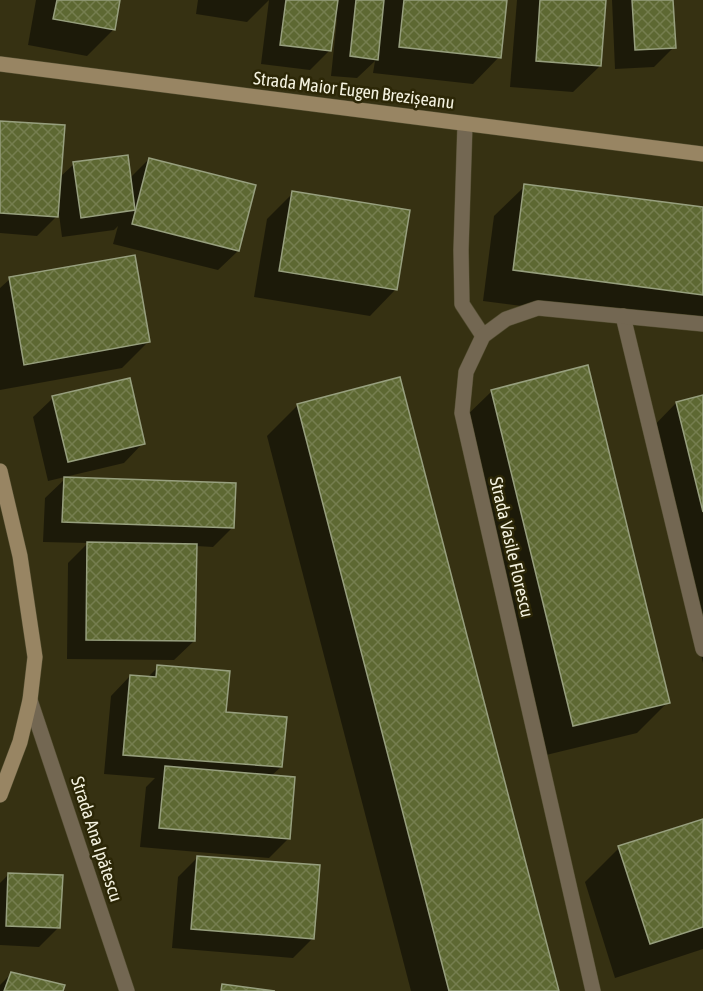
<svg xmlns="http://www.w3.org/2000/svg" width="703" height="991" viewBox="0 0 703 991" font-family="'Asap Condensed',sans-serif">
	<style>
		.shadow { fill: #0007 }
		.building { fill: url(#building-cross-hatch); stroke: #979f7e; stroke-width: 1.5 }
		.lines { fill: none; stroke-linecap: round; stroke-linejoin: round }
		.lane-casing { stroke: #514c2f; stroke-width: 16 }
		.street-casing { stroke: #514c2f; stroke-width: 16 }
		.secondary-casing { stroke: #514c2f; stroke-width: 16 }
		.lane { stroke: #736752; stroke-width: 15 }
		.street { stroke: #736752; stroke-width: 15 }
		.secondary { stroke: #988563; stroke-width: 15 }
		.labels { text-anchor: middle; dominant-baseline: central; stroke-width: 5; stroke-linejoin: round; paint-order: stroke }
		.street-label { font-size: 18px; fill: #f4f2e0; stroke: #2c2707 }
	</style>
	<defs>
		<pattern id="building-cross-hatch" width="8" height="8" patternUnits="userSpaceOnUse" patternTransform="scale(1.5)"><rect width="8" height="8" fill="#5d6832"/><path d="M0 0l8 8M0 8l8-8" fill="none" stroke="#757e4f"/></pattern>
	</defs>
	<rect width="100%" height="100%" fill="#363112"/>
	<g class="shadow">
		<polygon points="36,0 119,0 114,29 87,56 28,45"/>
		<polygon points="198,0 269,0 247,22 196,14"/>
		<polygon points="269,0 505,0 499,57 473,84 373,73 375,61 357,78 331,76 337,19 334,18 330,50 310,70 261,64"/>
		<polygon points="517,0 604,0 600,66 573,92 510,87"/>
		<polygon points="612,0 672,0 674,47 654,67 615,69"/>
		<polygon points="0,122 59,178 74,164 129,179 149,159 238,251 218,270 113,244 118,226 114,230 62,237 59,214 37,236 0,233"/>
		<polygon points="525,186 703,209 703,329 483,301 494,216"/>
		<polygon points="293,193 396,289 370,316 254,297 267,219"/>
		<polygon points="10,279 148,342 122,368 0,390 0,288"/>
		<polygon points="492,391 668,702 637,733 542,756 461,421"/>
		<polygon points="703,397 703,663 646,434 676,403"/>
		<polygon points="53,398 143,443 124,463 48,481 33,417"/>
		<polygon points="298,405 557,991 411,991 267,436"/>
		<polygon points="65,479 233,527 213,547 196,546 194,641 174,660 67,659 68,563 88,543 43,542 45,498"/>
		<polygon points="158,667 225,714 281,767 271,776 288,839 269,858 140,847 146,787 155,778 104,774 111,696 130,676 147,678"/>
		<polygon points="703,821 703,949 615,978 585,882 619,848"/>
		<polygon points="198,857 313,938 293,958 172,948 178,877"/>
		<polygon points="9,874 59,927 39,947 0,945 0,883"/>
		<polygon points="12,973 61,991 0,991 0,985"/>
	</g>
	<g class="building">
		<polygon points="57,0 120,0 115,30 53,19"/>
		<polygon points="286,0 338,0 331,51 280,45"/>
		<polygon points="356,0 384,0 378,60 350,56"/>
		<polygon points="404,0 507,0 501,58 399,47"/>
		<polygon points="540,0 606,0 601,66 536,61"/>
		<polygon points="632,0 673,0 676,48 635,50"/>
		<polygon points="0,121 65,125 58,217 0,213"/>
		<polygon points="128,155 135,210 81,218 73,162"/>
		<polygon points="149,158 256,185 239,251 132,224"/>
		<polygon points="524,184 703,207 703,295 513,270"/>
		<polygon points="292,191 410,210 397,290 279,271"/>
		<polygon points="135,255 150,342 24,365 9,277"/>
		<polygon points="588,365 670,703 573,726 491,390"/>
		<polygon points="400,377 559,991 449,991 297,404"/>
		<polygon points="130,378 145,444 68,462 52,396"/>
		<polygon points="703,395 703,512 676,402"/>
		<polygon points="64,477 236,483 234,528 62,522"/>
		<polygon points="87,542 197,544 195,641 86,640"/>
		<polygon points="157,665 230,671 226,712 287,717 282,767 123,755 130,675 156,677"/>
		<polygon points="165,766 295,777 290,839 159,828"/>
		<polygon points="703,819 703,927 650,944 618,846"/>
		<polygon points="197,856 320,865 314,939 191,929"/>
		<polygon points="8,873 63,875 60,928 6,926"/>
		<polygon points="11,972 65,985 63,991 4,991"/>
		<polygon points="222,984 275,991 221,991"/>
	</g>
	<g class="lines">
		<defs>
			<polyline id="lane" points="465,124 461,250 462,304 483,336"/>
			<g id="street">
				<polyline points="623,316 703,649"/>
				<polyline points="30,700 127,991"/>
				<polyline points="593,991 462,413 466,372 483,336 506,319 538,308 703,324"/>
			</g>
			<g id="secondary">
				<polyline points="0,64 703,154"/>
				<polyline points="0,471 20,556 35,657 30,700 20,742 0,795"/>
			</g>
		</defs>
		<use href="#lane" class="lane-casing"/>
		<use href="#street" class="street-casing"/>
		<use href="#secondary" class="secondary-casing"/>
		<use href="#lane" class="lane"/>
		<use href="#street" class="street"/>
		<use href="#secondary" class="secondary"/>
	</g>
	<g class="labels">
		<g class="street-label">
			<text transform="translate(354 90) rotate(7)">Strada Maior Eugen Brezișeanu</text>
			<text transform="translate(512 547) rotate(77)">Strada Vasile Florescu</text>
			<text transform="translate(97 839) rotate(72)">Strada Ana Ipătescu</text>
		</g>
	</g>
</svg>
